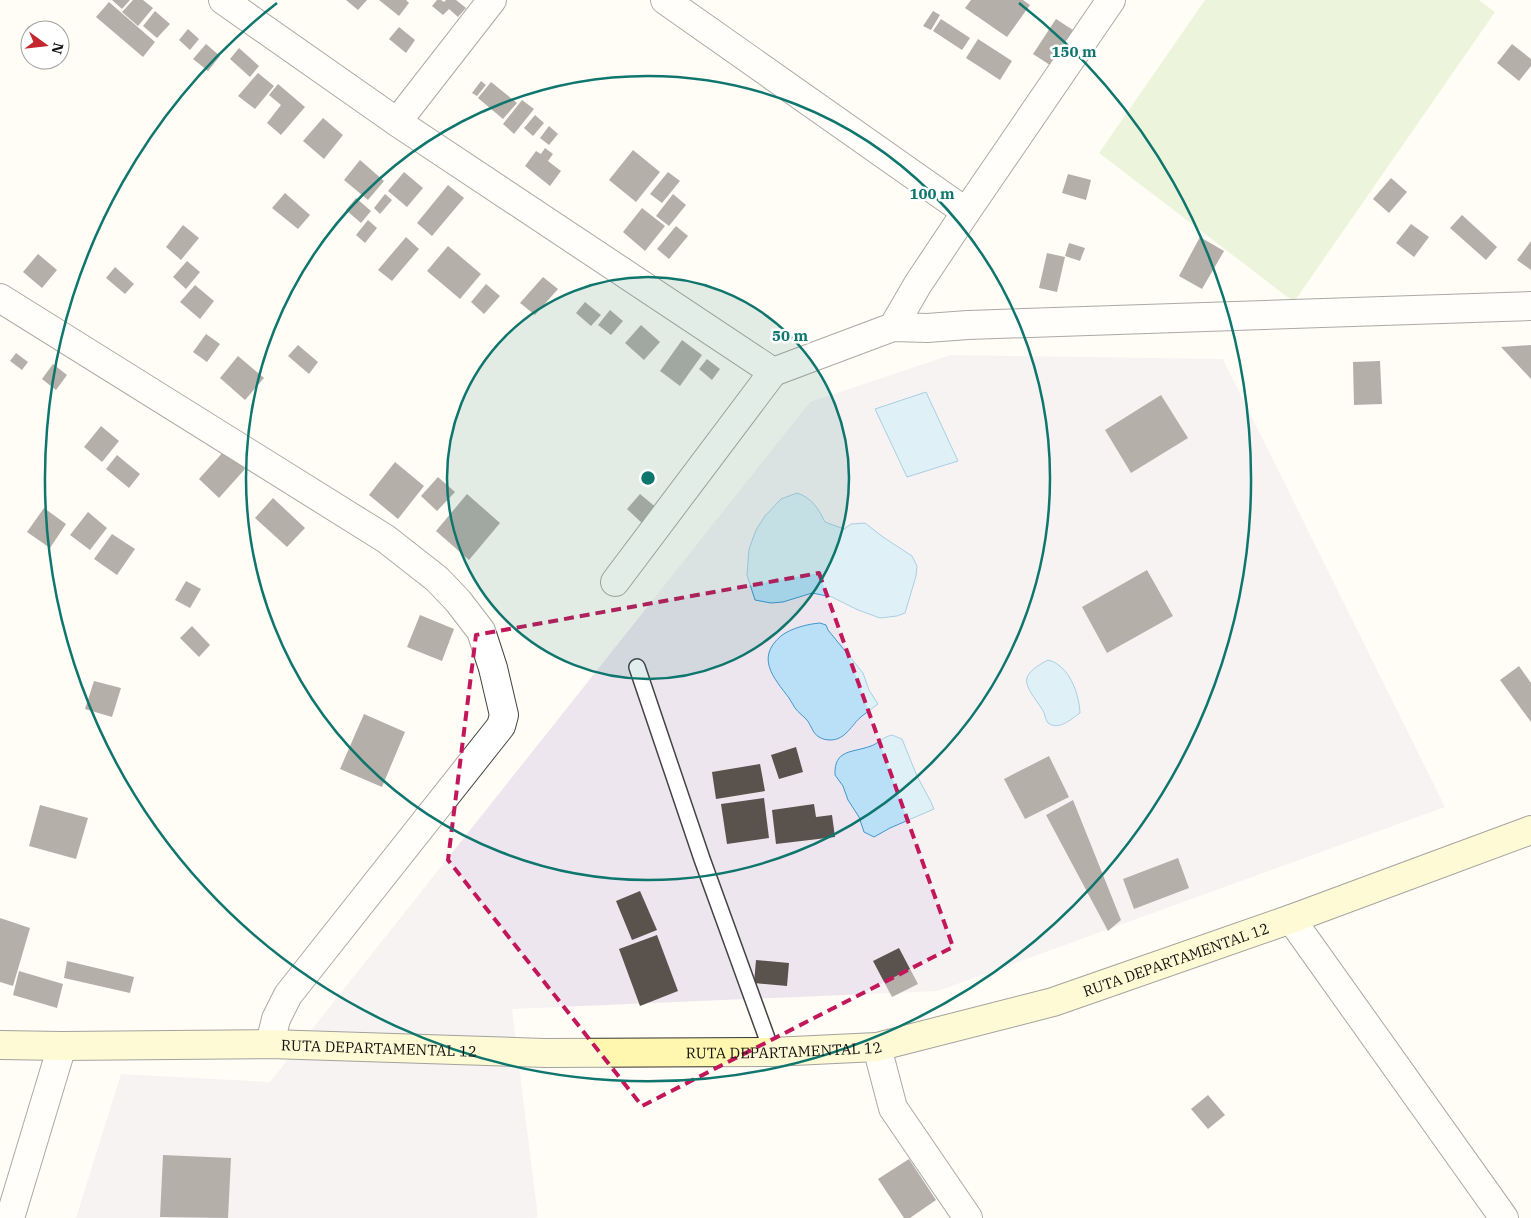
<svg xmlns="http://www.w3.org/2000/svg" width="1531" height="1218" viewBox="0 0 1531 1218" font-family="'IBM Plex Serif',serif">
	<style>
		.industrial { fill: #eee6ef }
		.green { fill: #d5ebbd }
		.water { fill: #b9e0f7; stroke: #3f96cf }
		.building { fill: #5a524d }
		.lines { fill: none; stroke-linecap: round; stroke-linejoin: round }
		.lane-casing { stroke: #444; stroke-width: 18 }
		.street-casing { stroke: #444; stroke-width: 30 }
		.secondary-casing { stroke: #333; stroke-width: 30 }
		.lane { stroke: #fff; stroke-width: 15 }
		.street { stroke: #fff; stroke-width: 28 }
		.secondary { stroke: #fff6b0; stroke-width: 28 }
		.marked { fill: none; stroke: #c2185b; stroke-width: 4; stroke-dasharray: 10 6; stroke-linejoin: round }
		.ring { fill: none; stroke: #0f766e; stroke-width: 2.5 }
		.labels { text-anchor: middle; dominant-baseline: central; stroke-width: 5; stroke-linejoin: round; paint-order: stroke }
		.street-label { font-size: 15px; fill: #111; stroke: #fff }
		.centre { fill: #0f766e; stroke: #fff; stroke-width: 2.5 }
		.ring-label { font-size: 15px; text-anchor: middle; font-weight: bold; fill: #0f766e; stroke: #fff; stroke-width: 5; stroke-linejoin: round; paint-order: stroke }
	</style>
	<rect width="100%" height="100%" fill="#fffdf5"/>
	<polygon class="industrial" points="950,355 1223,359 1445,807 938,991 512,1009 538,1217 535,1218 76,1218 121,1074 270,1082 810,402"/>
	<polygon class="green" points="1205,0 1479,0 1495,12 1294,302 1099,153"/>
	<g class="water">
		<polygon points="926,392 958,461 907,477 875,409"/>
		<path d="M 797,493 C 812,498 818,508 825,522 L 844,529 L 851,524 L 865,523 L 883,537 L 912,556 L 917,566 L 916,576 L 905,613 L 897,616 L 880,618 L 858,610 L 832,597 L 812,593 L 783,602 L 771,603 L 755,600 L 747,575 L 749,549 L 756,530 L 765,516 L 781,499 Z"/>
		<path d="M 820,623 L 826,625 L 828,630 L 863,673 L 869,690 L 878,704 C 873,708 867,712 862,716 C 851,725 846,740 830,740 C 826,740 822,739 819,737 C 812,733 811,724 806,719 C 802,715 798,712 795,708 C 793,705 791,701 789,698 C 774,678 755,658 781,636 C 791,628 808,624 820,623 Z"/>
		<path d="M 1048,660 C 1069,665 1079,693 1080,713 C 1071,719 1059,731 1048,723 C 1045,719 1045,713 1042,709 C 1025,684 1016,677 1048,660 Z"/>
		<path d="M 892,735 L 902,739 L 917,776 L 930,800 L 934,809 L 890,828 L 874,837 L 864,832 L 859,817 L 848,800 L 843,786 L 835,775 C 834,749 852,753 871,746 C 879,743 883,737 892,735 Z"/>
	</g>
	<g class="building">
		<polygon points="112,0 130,0 122,9"/>
		<polygon points="133,0 143,0 153,8 138,26 122,12"/>
		<polygon points="346,0 367,0 358,10"/>
		<polygon points="379,0 406,0 409,3 399,16"/>
		<polygon points="437,0 441,0 444,2 446,0 456,0 466,8 458,17 449,9 443,15 432,6"/>
		<polygon points="971,0 1023,0 1030,5 1007,37 965,8"/>
		<polygon points="109,2 155,42 143,57 96,17"/>
		<polygon points="155,11 170,24 157,38 143,26"/>
		<polygon points="933,11 940,15 931,30 923,26"/>
		<polygon points="941,19 970,38 962,50 933,31"/>
		<polygon points="1056,19 1076,32 1053,67 1033,54"/>
		<polygon points="399,27 415,40 406,53 389,39"/>
		<polygon points="188,29 199,39 190,50 179,40"/>
		<polygon points="978,39 1012,61 1000,80 966,58"/>
		<polygon points="206,44 220,56 208,71 193,59"/>
		<polygon points="1512,44 1531,59 1531,66 1519,81 1497,63"/>
		<polygon points="239,48 259,66 250,77 230,59"/>
		<polygon points="258,73 274,86 255,109 238,96"/>
		<polygon points="481,81 486,85 477,96 472,93"/>
		<polygon points="491,82 517,103 503,119 478,98"/>
		<polygon points="278,84 305,107 281,135 267,123 281,105 269,95"/>
		<polygon points="522,100 534,109 514,134 503,124"/>
		<polygon points="535,115 544,123 533,136 524,128"/>
		<polygon points="323,118 343,135 324,159 303,141"/>
		<polygon points="549,126 558,134 549,145 540,138"/>
		<polygon points="545,148 553,154 548,161 561,171 550,186 525,166 536,151 541,154"/>
		<polygon points="633,150 660,172 636,202 609,180"/>
		<polygon points="360,160 384,181 368,200 344,180"/>
		<polygon points="404,172 423,188 407,207 388,191"/>
		<polygon points="668,172 680,181 662,203 650,194"/>
		<polygon points="1068,174 1091,180 1086,200 1062,193"/>
		<polygon points="1391,178 1407,192 1389,213 1373,199"/>
		<polygon points="448,185 464,198 432,236 417,223"/>
		<polygon points="285,193 310,215 298,229 272,208"/>
		<polygon points="385,194 392,200 380,214 374,208"/>
		<polygon points="673,194 686,205 669,226 656,216"/>
		<polygon points="356,198 371,211 361,223 346,210"/>
		<polygon points="642,208 665,226 645,251 623,232"/>
		<polygon points="1462,215 1497,247 1486,260 1450,228"/>
		<polygon points="368,220 377,228 365,243 356,235"/>
		<polygon points="1411,224 1429,237 1414,257 1396,243"/>
		<polygon points="183,225 199,238 181,260 166,247"/>
		<polygon points="676,226 688,236 669,259 657,249"/>
		<polygon points="406,237 419,249 392,281 378,270"/>
		<polygon points="1200,237 1224,251 1202,289 1179,276"/>
		<polygon points="1531,241 1531,270 1517,260"/>
		<polygon points="1069,243 1085,248 1080,261 1065,256"/>
		<polygon points="448,246 481,274 460,299 427,271"/>
		<polygon points="1047,253 1065,257 1057,292 1039,288"/>
		<polygon points="38,254 57,270 42,288 23,272"/>
		<polygon points="187,261 200,272 186,289 173,277"/>
		<polygon points="115,267 134,284 125,294 106,278"/>
		<polygon points="543,277 558,289 535,315 520,303"/>
		<polygon points="486,284 500,296 484,314 471,302"/>
		<polygon points="195,285 214,301 200,319 180,302"/>
		<polygon points="585,302 601,315 591,326 576,313"/>
		<polygon points="610,310 623,321 611,335 598,325"/>
		<polygon points="641,325 660,342 644,360 625,343"/>
		<polygon points="206,334 220,344 207,362 193,352"/>
		<polygon points="682,340 702,355 680,386 660,371"/>
		<polygon points="298,345 318,362 309,374 288,356"/>
		<polygon points="1531,345 1531,379 1501,347"/>
		<polygon points="16,353 28,362 22,370 10,361"/>
		<polygon points="238,356 264,378 245,400 220,378"/>
		<polygon points="707,359 720,369 712,380 699,369"/>
		<polygon points="1380,361 1382,404 1354,405 1353,362"/>
		<polygon points="53,364 67,375 56,390 42,379"/>
		<polygon points="1161,395 1188,438 1131,473 1105,430"/>
		<polygon points="101,426 119,441 102,462 84,447"/>
		<polygon points="225,450 245,469 219,498 199,479"/>
		<polygon points="117,455 140,474 129,488 106,469"/>
		<polygon points="395,462 424,486 398,519 369,495"/>
		<polygon points="438,477 455,492 437,511 421,496"/>
		<polygon points="467,494 500,523 469,560 436,531"/>
		<polygon points="640,494 658,509 644,525 627,509"/>
		<polygon points="273,498 305,528 287,547 255,518"/>
		<polygon points="44,508 66,524 50,548 27,532"/>
		<polygon points="88,512 107,528 90,550 70,535"/>
		<polygon points="112,534 135,549 117,575 94,559"/>
		<polygon points="1147,570 1173,616 1107,653 1082,607"/>
		<polygon points="186,581 201,589 190,608 175,600"/>
		<polygon points="420,615 454,629 442,661 407,647"/>
		<polygon points="192,626 210,645 199,657 180,638"/>
		<polygon points="1519,666 1531,683 1531,722 1500,680"/>
		<polygon points="94,681 121,688 112,717 85,709"/>
		<polygon points="364,714 405,732 382,787 340,769"/>
		<polygon points="796,747 803,772 779,779 771,755"/>
		<polygon points="1049,756 1069,797 1025,819 1004,779"/>
		<polygon points="760,764 765,791 716,799 712,772"/>
		<polygon points="764,798 769,838 727,844 721,804"/>
		<polygon points="1073,800 1121,920 1108,931 1046,815"/>
		<polygon points="814,804 816,817 832,815 835,837 776,844 772,810"/>
		<polygon points="40,805 88,818 76,859 29,846"/>
		<polygon points="1178,858 1189,888 1134,909 1123,879"/>
		<polygon points="640,891 657,930 632,940 616,901"/>
		<polygon points="0,918 30,928 13,986 0,982"/>
		<polygon points="657,935 678,991 640,1006 619,949"/>
		<polygon points="899,948 918,984 892,997 873,961"/>
		<polygon points="756,960 789,963 787,986 754,983"/>
		<polygon points="67,961 134,977 130,993 64,978"/>
		<polygon points="19,971 63,984 57,1008 13,995"/>
		<polygon points="1208,1095 1225,1115 1208,1129 1191,1109"/>
		<polygon points="163,1155 231,1158 228,1218 160,1217"/>
		<polygon points="909,1159 936,1200 910,1218 904,1218 878,1179"/>
	</g>
	<g class="lines">
		<defs>
			<polyline id="lane" points="637,667 702,859 772,1052"/>
			<g id="street">
				<polyline points="223,0 397,122 773,372 893,327 927,328 968,325 1531,306"/>
				<polyline points="665,0 966,212"/>
				<polyline points="397,122 492,0"/>
				<polyline points="0,298 386,539 437,579 458,601 481,631 493,668 504,715 501,726 288,995 276,1019 270,1044"/>
				<polyline points="893,327 918,284 966,212 1111,0"/>
				<polyline points="615,582 773,372"/>
				<polyline points="1291,919 1504,1218"/>
				<polyline points="877,1047 893,1108 968,1218"/>
				<polyline points="10,1218 62,1046"/>
			</g>
			<g id="secondary">
				<path id="s1" d="M 0,1045 L 62,1046 L 270,1044 L 545,1053 L 772,1052 L 877,1047 L 1053,1002 L 1291,919 L 1531,830"/>
			</g>
		</defs>
		<use href="#lane" class="lane-casing"/>
		<use href="#street" class="street-casing"/>
		<use href="#secondary" class="secondary-casing"/>
		<use href="#lane" class="lane"/>
		<use href="#street" class="street"/>
		<use href="#secondary" class="secondary"/>
	</g>
	<path d="M0 0H1531V1218H0ZM 819,573 L 953,947 L 642,1106 L 448,860 L 476,635 Z" fill="#fffdf5" fill-opacity=".55" fill-rule="evenodd"/>
	<path class="marked" d="M 819,573 L 953,947 L 642,1106 L 448,860 L 476,635 Z"/>
	<circle cx="648" cy="478" r="201" fill="#0f766e" fill-opacity=".12"/>
	<g class="ring">
		<circle cx="648" cy="478" r="201"/>
		<circle cx="648" cy="478" r="402"/>
		<path d="M1019 3A603 603 0 1 1 277 3"/>
	</g>
	<g class="labels">
		<g class="street-label">
			<text stroke="none"><textPath href="#s1" startOffset="1189">RUTA DEPARTAMENTAL 12</textPath></text>
			<text stroke="none"><textPath href="#s1" startOffset="379">RUTA DEPARTAMENTAL 12</textPath></text>
			<text stroke="none"><textPath href="#s1" startOffset="784">RUTA DEPARTAMENTAL 12</textPath></text>
		</g>
	</g>
	<circle cx="648" cy="478" r="8" class="centre"/>
	<g class="ring-label">
		<text x="1074" y="57">150 m</text>
		<text x="932" y="199">100 m</text>
		<text x="790" y="341">50 m</text>
	</g>
	<g transform="translate(45 45) rotate(105)"><circle r="24" fill="#ffffff" stroke="#a0a0a0"/>
	<path d="M0-4L9 19L0 12L-9 19Z" fill="#c4262e"/>
	<text y="-8" font-size="14" font-weight="bold" text-anchor="middle" fill="#111111">N</text>
	</g>
</svg>
